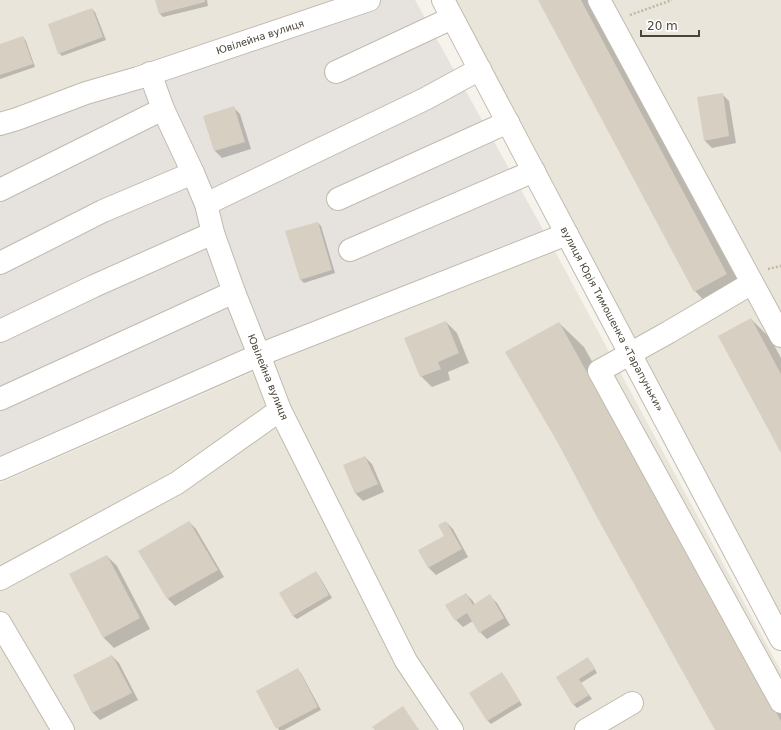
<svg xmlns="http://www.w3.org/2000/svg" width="781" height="730" viewBox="0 0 781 730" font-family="'DejaVu Sans',sans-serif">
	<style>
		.residential { fill: #eae5da }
		.industrial { fill: #e6e2dd }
		.shadow { fill: #0003 }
		.building { fill: #d7cfc1 }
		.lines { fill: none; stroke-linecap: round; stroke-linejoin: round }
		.minor-casing { stroke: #c1bbae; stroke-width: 24 }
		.path { stroke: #c3b7a0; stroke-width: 2.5; stroke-dasharray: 2 2; stroke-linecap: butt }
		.minor { stroke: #fff; stroke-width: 22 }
		.labels { text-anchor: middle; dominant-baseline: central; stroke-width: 4; stroke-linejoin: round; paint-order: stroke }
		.street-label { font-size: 10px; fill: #4a4439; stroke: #fff }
	</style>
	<rect width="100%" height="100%" fill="#f6f3ec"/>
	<g class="residential">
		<polygon points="0,0 369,0 0,123"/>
		<polygon points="449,0 781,0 781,619"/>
		<polygon points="550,242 781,671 781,730 0,730 0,483"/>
	</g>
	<polygon class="industrial" points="369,0 415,0 550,242 0,482 0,123"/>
	<g class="shadow">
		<polygon points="156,0 207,0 208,6 163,17 160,14"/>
		<polygon points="539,0 589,0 745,293 714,311 695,291"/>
		<polygon points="92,9 95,12 106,40 62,56 59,53"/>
		<polygon points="23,37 26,41 35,67 0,79 0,45"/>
		<polygon points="722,94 729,101 736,143 712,148 705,141"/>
		<polygon points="233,107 240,114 251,149 222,158 215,151"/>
		<polygon points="318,223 321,226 335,273 304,283 300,279"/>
		<polygon points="751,319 770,338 781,358 781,451"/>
		<polygon points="446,322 457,333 469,363 448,372 450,380 432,387 421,376 406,339"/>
		<polygon points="559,323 584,347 781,703 781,730 717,730"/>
		<polygon points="365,457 372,464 384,492 363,501 356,494 344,466"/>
		<polygon points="189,522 196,529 224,577 175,606 168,599"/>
		<polygon points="446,522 453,529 468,557 436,575 429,568 419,551 445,536"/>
		<polygon points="107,556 117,566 150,629 114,648 103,637"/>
		<polygon points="316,572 319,576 332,598 297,619 293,616 280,593"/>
		<polygon points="466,594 473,601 475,605 490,596 497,603 510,625 487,639 480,632 473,621 463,627 456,620"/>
		<polygon points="112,656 119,663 138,700 100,720 93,713 74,675"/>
		<polygon points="591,662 597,673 581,683 592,699 577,708 574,705 557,678"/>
		<polygon points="297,669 301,673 321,710 284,730 279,730 257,691"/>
		<polygon points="505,677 522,705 491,724 488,721 471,693"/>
	</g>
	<g class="building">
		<polygon points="155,0 205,0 205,2 159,14"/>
		<polygon points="538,0 581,0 727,274 694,292"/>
		<polygon points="92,8 103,37 58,54 48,24"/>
		<polygon points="23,36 33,64 0,75 0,44"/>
		<polygon points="723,93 729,136 704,141 697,97"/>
		<polygon points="234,106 245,142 214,151 203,116"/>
		<polygon points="318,222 332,270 300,280 285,231"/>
		<polygon points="751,318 781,374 781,453 718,336"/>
		<polygon points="446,321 459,353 438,362 441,369 420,377 404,338"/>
		<polygon points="559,322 781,721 781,730 715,730 598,519 559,445 505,352"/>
		<polygon points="365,456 378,484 355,494 343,465"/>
		<polygon points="189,521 218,570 167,599 138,551"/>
		<polygon points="446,521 462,549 428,568 418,550 444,536 438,525"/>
		<polygon points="107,555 140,618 103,638 69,574"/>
		<polygon points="316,571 329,595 293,616 279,593"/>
		<polygon points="466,593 473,605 490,594 504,618 479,633 467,613 455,621 445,605"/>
		<polygon points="112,655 132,693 92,713 73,675"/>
		<polygon points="588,657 595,669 579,679 589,695 573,705 556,677"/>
		<polygon points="298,668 318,707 276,729 256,691"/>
		<polygon points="502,672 520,701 487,721 469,693"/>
		<polygon points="403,706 419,730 375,730 372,727"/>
	</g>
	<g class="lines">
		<defs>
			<g id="minor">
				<polyline points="443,0 781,639"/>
				<polyline points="599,0 781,336"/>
				<polyline points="336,72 452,18"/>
				<polyline points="150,73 163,109 193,173 206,204 213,233 234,292 259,355 280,410 406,661 452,730"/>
				<polyline points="0,124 17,119 86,93 138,78 369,0"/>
				<polyline points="0,190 163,109"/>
				<polyline points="338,199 508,122"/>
				<polyline points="206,204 425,99 480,69"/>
				<polyline points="350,250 534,171"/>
				<polyline points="0,263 103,211 193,173"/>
				<polyline points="752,283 669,332 599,371 781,702"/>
				<polyline points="0,331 94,286 213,233"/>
				<polyline points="0,399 234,292"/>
				<polyline points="0,469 259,355 567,234"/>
				<polyline points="0,579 177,483 280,410"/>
				<polyline points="0,623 63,730"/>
				<polyline points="586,730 632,703"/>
			</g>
		</defs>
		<use href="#minor" class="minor-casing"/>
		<g class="path">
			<polyline points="630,15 672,0"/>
			<polyline points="768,269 781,266"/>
		</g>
		<use href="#minor" class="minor"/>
	</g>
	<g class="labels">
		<g class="street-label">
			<text transform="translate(260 37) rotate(-18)">Ювілейна вулиця</text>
			<text transform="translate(612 319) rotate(62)">вулиця Юрія Тимошенка «Тарапуньки»</text>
			<text transform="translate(268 377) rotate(68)">Ювілейна вулиця</text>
		</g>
	</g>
	<path d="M641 30v6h58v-6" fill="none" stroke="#4a4439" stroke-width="2"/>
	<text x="647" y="30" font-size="12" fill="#4a4439" stroke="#ffffff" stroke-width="3" paint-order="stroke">20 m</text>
</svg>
